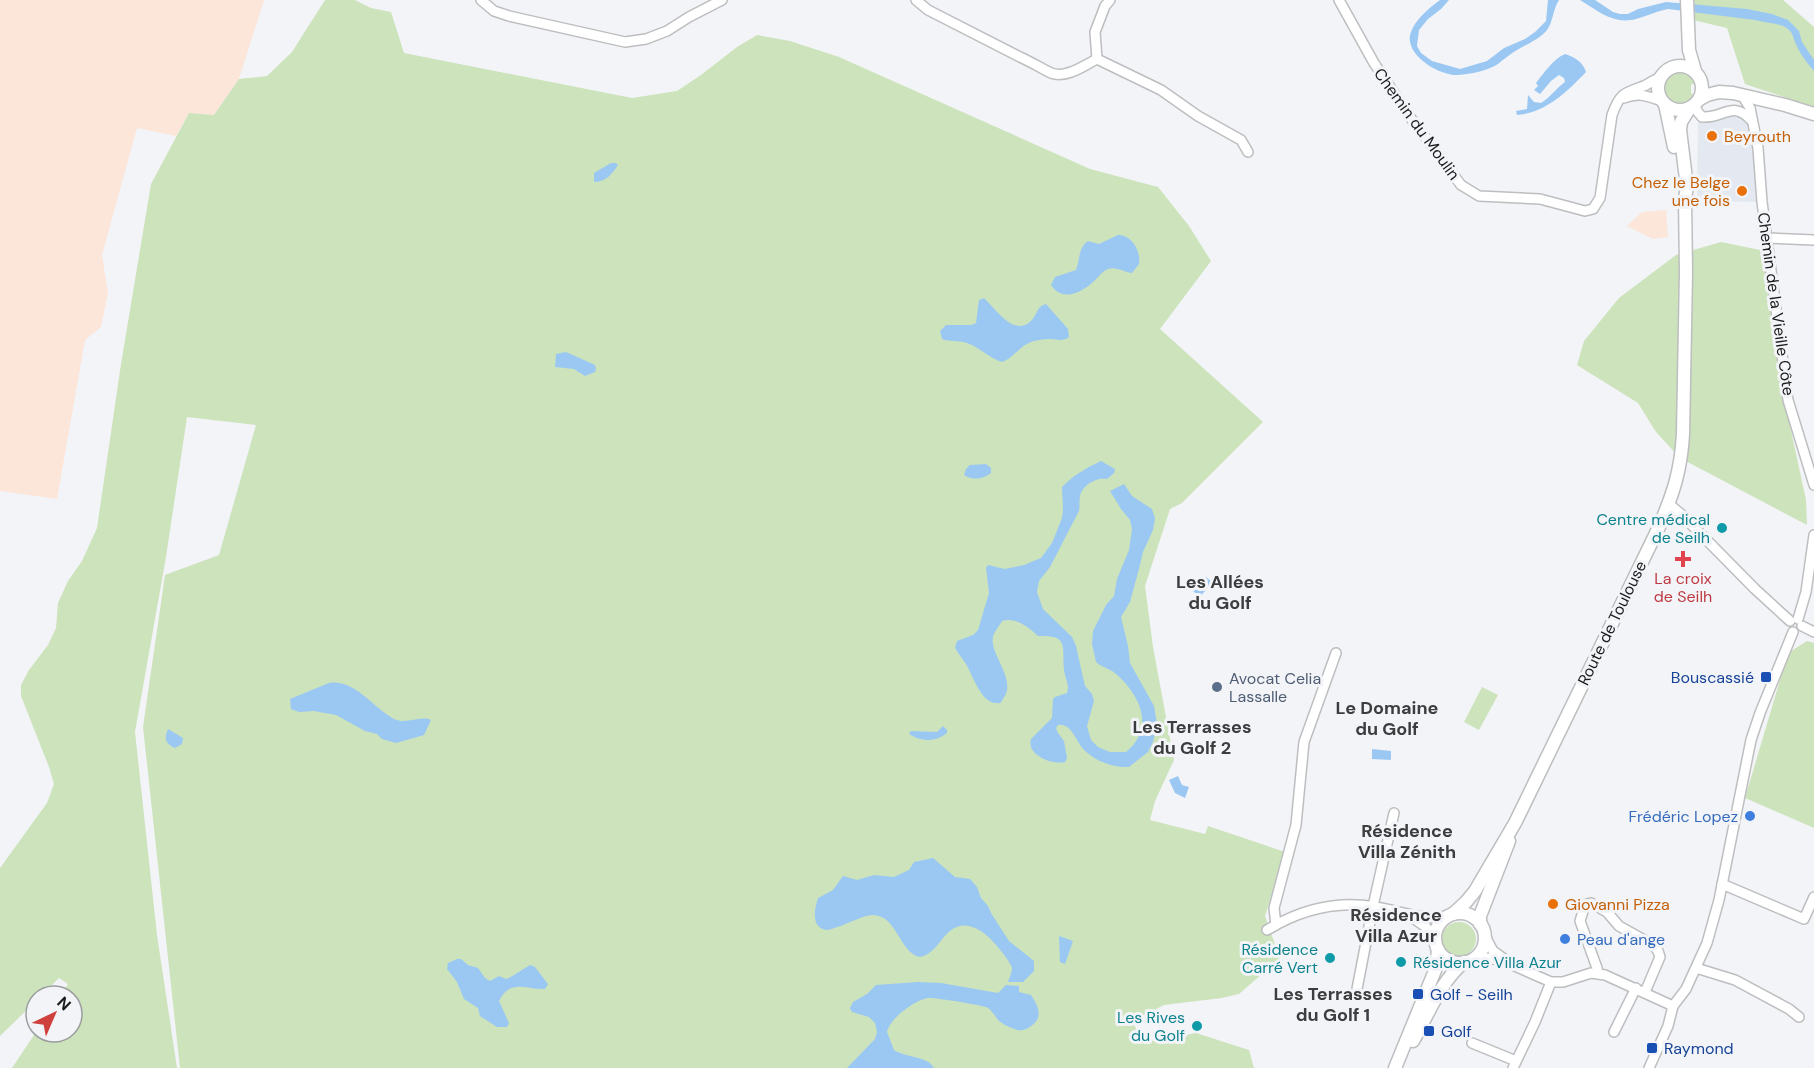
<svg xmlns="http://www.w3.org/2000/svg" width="1814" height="1068" viewBox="0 0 1814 1068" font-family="'DM Sans',sans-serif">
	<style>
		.built { fill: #e3e8f1 }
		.industrial { fill: #fce5d9 }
		.green { fill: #cce3bc }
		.water { fill: #9bc8f3 }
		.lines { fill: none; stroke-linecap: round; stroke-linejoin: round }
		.minor-casing { stroke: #bdbec0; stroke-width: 12 }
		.major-casing { stroke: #bdbec0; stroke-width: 15 }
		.minor { stroke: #fff; stroke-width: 9 }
		.major { stroke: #fff; stroke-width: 12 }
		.food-dot { fill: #e8710a; stroke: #f3f4f7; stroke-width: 2 }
		.culture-dot { fill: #0f9aa8; stroke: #f3f4f7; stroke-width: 2 }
		.health-dot { fill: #e0444e; stroke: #f3f4f7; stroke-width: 2 }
		.transit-dot { fill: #1a4fb4; stroke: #f3f4f7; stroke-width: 2 }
		.service-dot { fill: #5c6f8a; stroke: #f3f4f7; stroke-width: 2 }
		.shop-dot { fill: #3f7fe0; stroke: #f3f4f7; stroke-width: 2 }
		.labels { text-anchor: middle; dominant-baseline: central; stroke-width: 6; stroke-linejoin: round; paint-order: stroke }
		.street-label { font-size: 16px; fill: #1a1b1c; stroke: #f3f4f7 }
		.food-label { font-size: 16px; fill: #c56008; stroke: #f3f4f7; text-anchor: start }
		.culture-label { font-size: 16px; fill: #0d838f; stroke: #f3f4f7; text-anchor: end }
		.health-label { font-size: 16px; fill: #be3a42; stroke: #f3f4f7 }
		.transit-label { font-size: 16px; fill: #164399; stroke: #f3f4f7; text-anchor: start }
		.service-label { font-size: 16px; fill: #4e5e75; stroke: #f3f4f7; text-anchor: start }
		.shop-label { font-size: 16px; fill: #366cbe; stroke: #f3f4f7; text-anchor: end }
		.neighbourhood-label { font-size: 18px; font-weight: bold; fill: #3c3d3f; stroke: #f3f4f7 }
	</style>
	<rect width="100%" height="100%" fill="#f3f4f7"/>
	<polygon class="built" points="1727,114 1734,114 1744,119 1750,128 1754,139 1757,179 1756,202 1697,201 1698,122 1713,121"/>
	<g class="industrial">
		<polygon points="0,0 264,0 239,79 214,115 189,113 176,136 137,128 102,255 108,293 101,327 85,340 57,499 0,491"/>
		<polygon points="1666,210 1668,237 1653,239 1627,226 1642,212"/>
	</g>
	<g class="green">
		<polygon points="325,0 355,0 371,8 391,12 404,53 632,98 677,91 701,75 737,47 757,35 790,41 839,57 1090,169 1158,187 1189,226 1211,261 1160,329 1263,422 1182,503 1170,509 1145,586 1153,647 1174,760 1155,801 1150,820 1205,834 1208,826 1285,852 1265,916 1283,967 1270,967 1239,994 1222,998 1164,1005 1132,1021 1141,1038 1154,1041 1196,1033 1249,1050 1254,1068 180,1068 143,727 165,575 219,555 256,425 187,417 166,557 135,732 157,935 177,1068 12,1068 36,1032 72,1032 72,996 60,996 68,984 59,978 41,996 36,996 36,1001 0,1036 0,868 47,803 54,784 49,767 21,696 21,685 29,670 48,645 56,628 58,603 68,581 82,561 97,528 121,364 151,184 189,113 214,115 239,79 267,76 292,52"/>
		<polygon points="1693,0 1783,0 1814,27 1814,107 1745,84 1727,28 1693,20"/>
		<path d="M 1681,72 L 1691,76 L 1696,82 L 1691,85 L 1691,93 L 1696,96 C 1675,127 1644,78 1681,72 Z"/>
		<polygon points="1721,242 1765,251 1790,426 1806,500 1807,525 1680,458 1656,432 1638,403 1577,365 1584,341 1619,298 1676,255"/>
		<polygon points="1807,641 1814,643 1814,828 1745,798 1788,653"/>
		<polygon points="1482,687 1498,695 1479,730 1464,722"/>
		<circle cx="1459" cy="939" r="17"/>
	</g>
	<g class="water">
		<path d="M 1440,0 L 1449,0 L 1441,9 L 1428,19 L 1419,30 L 1417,46 L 1421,53 L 1432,61 L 1460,69 L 1487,61 L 1504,48 L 1525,39 L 1535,32 L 1546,21 L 1548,0 L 1559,0 C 1553,9 1553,22 1547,30 C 1540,39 1527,44 1517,50 C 1510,54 1504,59 1498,64 C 1487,71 1471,74 1458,75 C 1440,76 1406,56 1410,35 C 1414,20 1429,8 1440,0 Z"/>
		<path d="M 1580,0 L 1595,0 L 1613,12 L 1620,14 L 1628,14 L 1638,9 L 1666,2 L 1747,9 L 1772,14 L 1788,20 L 1799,31 L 1802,42 L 1814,60 L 1814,71 C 1806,62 1799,52 1795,42 C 1793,37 1793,33 1788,29 C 1781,23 1765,23 1755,20 L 1668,9 C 1657,11 1647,16 1636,19 C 1614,25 1598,11 1580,0 Z"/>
		<path d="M 1565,54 C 1575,57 1583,62 1586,72 C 1567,92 1545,113 1517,115 L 1516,111 L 1527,109 L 1528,95 L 1534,102 L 1541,103 C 1551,97 1556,88 1565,82 L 1564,78 L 1559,75 L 1551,81 L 1540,94 L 1534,90 L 1538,86 L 1536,83 C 1544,73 1553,59 1565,54 Z"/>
		<path d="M 611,163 L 616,163 L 618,165 C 612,174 606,182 594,182 L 594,173 Z"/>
		<path d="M 1118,235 C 1132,235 1141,251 1139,264 L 1132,273 C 1124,272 1116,266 1108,269 C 1102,271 1098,278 1093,282 C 1081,293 1062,302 1051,285 L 1055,277 L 1076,270 C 1080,260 1078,248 1088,241 L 1099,244 Z"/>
		<path d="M 984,298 C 995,308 1017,342 1034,317 C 1038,311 1038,306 1046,304 L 1068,329 L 1069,337 C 1062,342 1059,339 1050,339 C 1045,339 1036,340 1031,342 C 1019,346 1013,359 1002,362 C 989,358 979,347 967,343 C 958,340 950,342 942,339 L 940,331 L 946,325 L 971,325 L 976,323 L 979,300 Z"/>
		<polygon points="566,352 595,365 596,369 595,372 585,376 574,369 555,367 556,354"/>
		<path d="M 1101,461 L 1115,469 L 1114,473 L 1107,479 C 1097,477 1082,485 1080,496 C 1079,502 1080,506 1079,511 L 1050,567 L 1039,581 L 1037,592 L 1043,609 L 1072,637 L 1076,646 L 1085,686 L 1092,694 L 1094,701 L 1087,726 L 1091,740 L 1098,747 L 1110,752 L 1126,752 C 1155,728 1141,696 1116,674 C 1110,668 1102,668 1096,662 L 1092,644 L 1093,631 L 1106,605 L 1114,596 L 1117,579 L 1129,550 L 1132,529 L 1130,520 L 1121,509 L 1110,491 L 1124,484 L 1132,496 L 1152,509 L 1155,518 L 1153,530 L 1143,552 L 1140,565 L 1130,602 L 1121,617 L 1128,646 L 1130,663 L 1154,706 L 1157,724 L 1153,742 L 1148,752 L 1129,767 C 1114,768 1095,761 1084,750 C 1076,742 1072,723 1058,725 L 1056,728 L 1058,733 L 1064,741 L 1067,758 L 1065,762 C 1052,765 1026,755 1031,739 L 1052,718 L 1053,699 L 1055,697 L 1067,693 C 1070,684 1065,679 1064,670 C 1062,645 1069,635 1038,636 C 1028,627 1016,617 1002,621 C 1000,625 994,632 993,637 C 989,654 1018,680 1003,699 C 1001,703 1000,704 996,703 C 981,703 972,674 966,664 C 962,658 958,653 955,648 L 957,641 L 973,635 L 978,630 L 989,593 L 986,568 L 988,565 L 1005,569 L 1024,565 L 1041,558 L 1052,543 L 1062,518 L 1063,509 L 1062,487 C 1074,475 1086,468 1101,461 Z"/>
		<path d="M 986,464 L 991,468 L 991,473 C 984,479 973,481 964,475 L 966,469 L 970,465 Z"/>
		<polygon points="1206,577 1212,582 1200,597 1193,591"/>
		<path d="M 329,683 C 355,679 373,708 394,719 C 407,725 419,715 431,720 L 424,735 L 396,743 L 382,739 L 377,734 L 365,731 L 336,715 L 314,711 L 299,712 L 291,709 L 290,699 Z"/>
		<path d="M 943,726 L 947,730 L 947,733 C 936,742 921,742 909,734 L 911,731 L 937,732 Z"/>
		<path d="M 168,729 L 183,738 L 182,744 L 175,748 C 165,744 164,738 168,729 Z"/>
		<polygon points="1372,749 1391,751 1391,760 1372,759"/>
		<polygon points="1178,776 1182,785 1189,787 1185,798 1175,793 1169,780"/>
		<path d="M 933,858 L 955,877 L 970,879 L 977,887 L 981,898 L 988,906 L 991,913 L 1009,941 L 1034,961 L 1034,971 L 1023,982 L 1008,982 C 1009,978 1012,973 1012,968 C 1011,962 992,939 986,935 C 981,930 968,924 960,926 C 942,930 939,953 920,957 C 899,953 897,914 872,915 C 863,915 840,928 827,930 C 811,928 814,910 818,898 L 833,890 L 843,876 L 857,880 L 874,875 L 894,877 L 909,870 L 914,862 Z"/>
		<polygon points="1059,936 1073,941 1065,964 1060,962"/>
		<path d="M 457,959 L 461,959 L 468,965 L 478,968 L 485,978 L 490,981 L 499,976 L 506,979 L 509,978 L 530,965 L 535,967 L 548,984 L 545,989 C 527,990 510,978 499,1001 L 509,1023 L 507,1027 L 497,1027 L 480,1016 L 478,1008 L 464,999 L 457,982 L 447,969 L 448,963 Z"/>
		<path d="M 918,982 L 941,983 L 998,993 L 1006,985 L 1019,986 L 1019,992 L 1031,995 C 1038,1005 1044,1018 1031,1026 C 1027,1029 1023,1031 1018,1030 C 1013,1029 1002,1024 998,1020 C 995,1016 991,1009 986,1007 C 980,1005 934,997 928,998 C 915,1000 890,1018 887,1032 L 894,1050 C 906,1058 928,1056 934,1068 L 847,1068 L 875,1039 L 877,1032 L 875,1023 L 869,1017 L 852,1012 L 850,1008 L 853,1002 L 867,994 L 876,985 Z"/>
	</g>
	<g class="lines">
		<defs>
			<g id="minor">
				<polyline points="481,0 494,11 509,16 625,42 646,39 667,31 689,17 722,0"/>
				<path d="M 916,0 L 928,10 L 1020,57 C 1031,62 1041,68 1051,73 C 1066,79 1085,65 1097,59 L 1161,90 L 1198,116 L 1241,140 L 1248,152"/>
				<path d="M 1339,0 L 1374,63 L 1410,117 L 1461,185 L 1479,196 L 1540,199 L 1585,211 L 1593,209 L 1600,198 L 1612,115 C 1620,93 1624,93 1644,86 C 1650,83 1656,79 1662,76"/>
				<polyline points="1097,59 1095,32 1105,6 1110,0"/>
				<polyline points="1742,95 1750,108 1758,148 1762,202 1788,400 1814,485"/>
				<path d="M 1624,98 C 1639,92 1647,96 1662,101"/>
				<path d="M 1695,105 L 1697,111 L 1702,117 C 1723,119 1733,99 1752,121"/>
				<polyline points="1767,238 1814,240"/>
				<polyline points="1669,504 1681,514 1755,589 1790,621"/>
				<polyline points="1798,619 1806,592 1814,535"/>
				<polyline points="1802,626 1814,632"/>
				<polyline points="1722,884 1804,919 1814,897"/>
				<polyline points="1413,918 1426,927 1435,941"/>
				<polyline points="1276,925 1274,908 1296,825 1304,742 1336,653"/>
				<path d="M 1267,930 C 1300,910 1336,900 1375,907 C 1401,911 1421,920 1448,916"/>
				<polyline points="1484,934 1493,951 1507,961"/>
				<polyline points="1472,960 1489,958 1508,963 1551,982 1563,982 1591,973 1605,975 1673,1006"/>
				<polyline points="1696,968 1735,980 1789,1009 1799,1017"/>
				<polyline points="1598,973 1597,968 1580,921 1585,905 1591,903 1607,912 1619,926 1653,945 1658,951 1660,957 1645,992"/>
				<polyline points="1357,989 1373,906 1394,813"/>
				<polyline points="1614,1032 1636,988"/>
				<polyline points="1472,1043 1516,1061"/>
				<polyline points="1513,1068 1535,1022 1551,982"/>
				<polyline points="1649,1068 1668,1026 1673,1006 1686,989 1707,943 1719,900 1751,740 1760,713 1793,632"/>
			</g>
			<g id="major">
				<polyline points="1687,0 1689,50 1695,71"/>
				<circle cx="1680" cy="88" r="22"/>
				<polyline points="1700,99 1707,95 1719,92 1733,93 1785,105 1814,114"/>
				<polyline points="1665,104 1674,147"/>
				<circle cx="1460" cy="938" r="25"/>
				<path d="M 1453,914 L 1466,902 L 1475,891 L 1515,823 L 1659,527 C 1673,494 1681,471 1683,434 L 1686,272 L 1685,198 L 1687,187 L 1680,130 L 1681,122 L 1689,109"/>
				<polyline points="1480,924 1480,916 1509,841"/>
				<path d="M 1413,1041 C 1428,1015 1440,982 1464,962"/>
				<polyline points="1395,1068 1436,968 1438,950"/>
			</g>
		</defs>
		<use href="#minor" class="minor-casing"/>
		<use href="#major" class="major-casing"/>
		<use href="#minor" class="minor"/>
		<use href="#major" class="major"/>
	</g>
	<g class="food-dot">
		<circle cx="1712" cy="136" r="6"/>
		<circle cx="1742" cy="191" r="6"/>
		<circle cx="1553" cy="904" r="6"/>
	</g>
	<g class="culture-dot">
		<circle cx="1722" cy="528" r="6"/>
		<circle cx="1330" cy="958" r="6"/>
		<circle cx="1401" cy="962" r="6"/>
		<circle cx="1197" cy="1026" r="6"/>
	</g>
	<path class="health-dot" d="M1680 550h6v6h6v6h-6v6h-6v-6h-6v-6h6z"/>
	<g class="transit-dot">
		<rect x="1760" y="671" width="12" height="12" rx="3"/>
		<rect x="1412" y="988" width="12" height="12" rx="3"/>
		<rect x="1423" y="1025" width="12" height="12" rx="3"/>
		<rect x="1646" y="1042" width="12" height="12" rx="3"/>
	</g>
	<circle class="service-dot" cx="1217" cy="687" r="6"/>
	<g class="shop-dot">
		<circle cx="1750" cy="816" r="6"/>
		<circle cx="1565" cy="939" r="6"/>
	</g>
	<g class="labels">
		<g class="street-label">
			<text transform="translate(1417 124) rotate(54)">Chemin du Moulin</text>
			<text transform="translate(1776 304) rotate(82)">Chemin de la Vieille Côte</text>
			<text transform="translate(1612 623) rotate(-64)">Route de Toulouse</text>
		</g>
		<g class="food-label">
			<text x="1724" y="136">Beyrouth</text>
			<text x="1730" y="182" text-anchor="end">Chez le Belge<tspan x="1730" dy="18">une fois</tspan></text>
			<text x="1565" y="904">Giovanni Pizza</text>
		</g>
		<g class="culture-label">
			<text x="1710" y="519">Centre médical<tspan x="1710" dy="18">de Seilh</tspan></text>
			<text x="1318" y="949">Résidence<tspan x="1318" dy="18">Carré Vert</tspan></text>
			<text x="1413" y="962" text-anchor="start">Résidence Villa Azur</text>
			<text x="1185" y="1017">Les Rives<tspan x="1185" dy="18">du Golf</tspan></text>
		</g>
		<g class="health-label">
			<text x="1683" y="578">La croix<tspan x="1683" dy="18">de Seilh</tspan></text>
		</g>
		<g class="transit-label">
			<text x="1754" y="677" text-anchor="end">Bouscassié</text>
			<text x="1430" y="994">Golf - Seilh</text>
			<text x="1441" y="1031">Golf</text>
			<text x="1664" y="1048">Raymond</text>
		</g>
		<g class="service-label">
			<text x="1229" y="678">Avocat Celia<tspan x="1229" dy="18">Lassalle</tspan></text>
		</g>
		<g class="shop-label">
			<text x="1738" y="816">Frédéric Lopez</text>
			<text x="1577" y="939" text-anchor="start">Peau d'ange</text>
		</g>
		<g class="neighbourhood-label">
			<text x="1220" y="582">Les Allées<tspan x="1220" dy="21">du Golf</tspan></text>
			<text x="1387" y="708">Le Domaine<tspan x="1387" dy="21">du Golf</tspan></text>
			<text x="1192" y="727">Les Terrasses<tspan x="1192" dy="21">du Golf 2</tspan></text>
			<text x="1407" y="831">Résidence<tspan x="1407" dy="21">Villa Zénith</tspan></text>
			<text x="1396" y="915">Résidence<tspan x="1396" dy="21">Villa Azur</tspan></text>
			<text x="1333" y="994">Les Terrasses<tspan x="1333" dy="21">du Golf 1</tspan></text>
		</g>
	</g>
	<g transform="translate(54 1014) rotate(44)"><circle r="28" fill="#f3f4f7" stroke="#9c9d9f" stroke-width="1.5"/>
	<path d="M0-4.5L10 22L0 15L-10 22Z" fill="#cf413c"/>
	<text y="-9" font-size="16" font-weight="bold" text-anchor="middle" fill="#1a1b1c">N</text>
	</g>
</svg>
